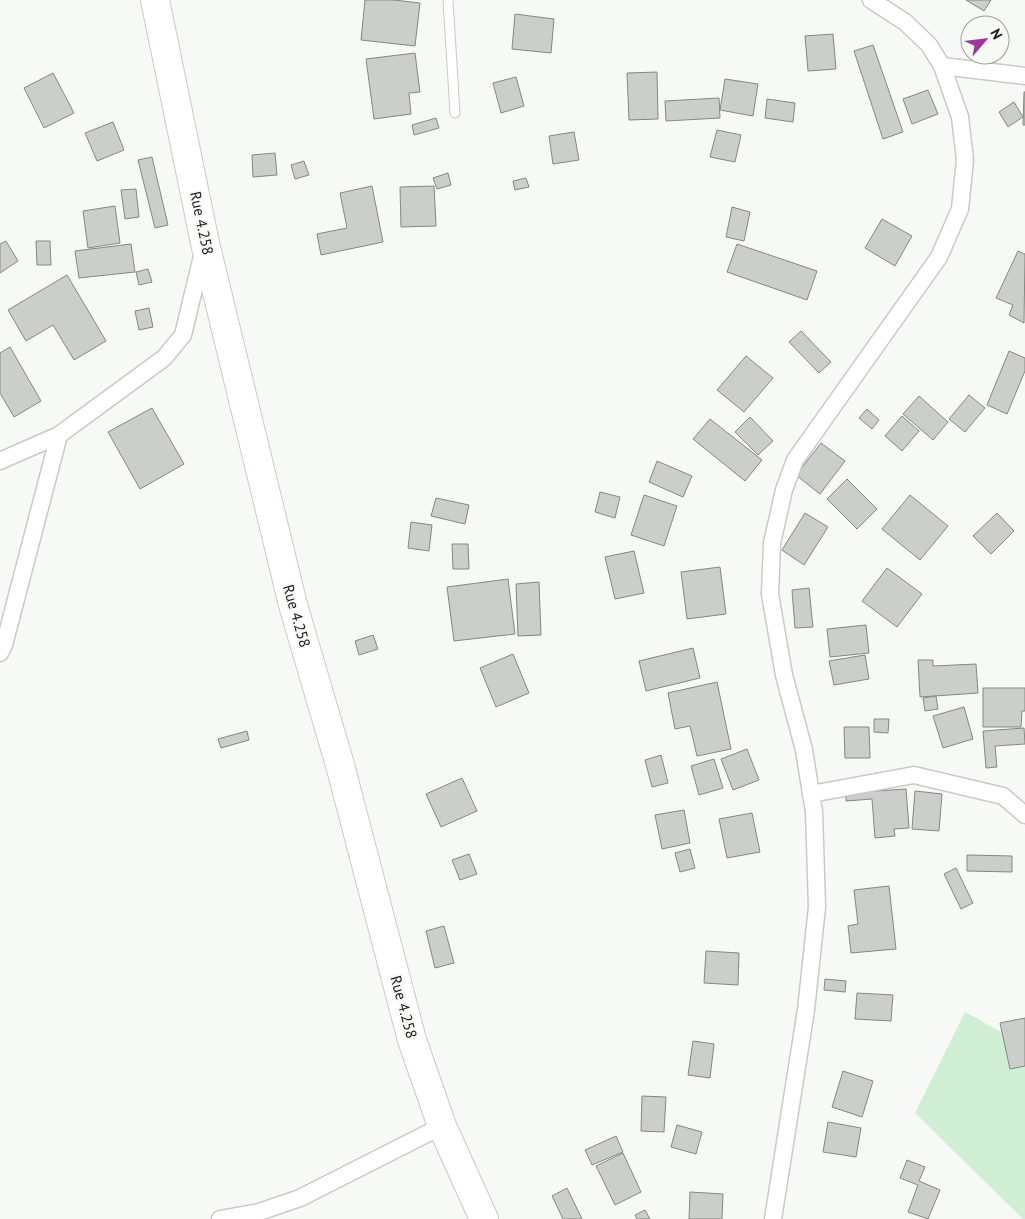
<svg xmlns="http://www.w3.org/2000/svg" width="1025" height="1219" viewBox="0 0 1025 1219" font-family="'PT Sans',sans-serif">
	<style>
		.green { fill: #d0eed4 }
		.building { fill: #cbcecb; stroke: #858785 }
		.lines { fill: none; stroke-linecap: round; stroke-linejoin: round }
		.service-casing { stroke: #c8cac8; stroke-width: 11 }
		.minor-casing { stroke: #c8cac8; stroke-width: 19 }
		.trunk-casing { stroke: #c8cac8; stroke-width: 30 }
		.service { stroke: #fff; stroke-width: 9 }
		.minor { stroke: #fff; stroke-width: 16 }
		.trunk { stroke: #fff; stroke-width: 28 }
		.labels { text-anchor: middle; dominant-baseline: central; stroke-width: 4.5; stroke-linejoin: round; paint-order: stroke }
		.street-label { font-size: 15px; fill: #191919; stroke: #f7f9f7 }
	</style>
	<rect width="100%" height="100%" fill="#f7f9f7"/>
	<polygon class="green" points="965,1012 1025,1045 1025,1219 1023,1219 915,1113"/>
	<g class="building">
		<polygon points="365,0 394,0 420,3 415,46 361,40"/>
		<polygon points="966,0 991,0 984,11"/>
		<polygon points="515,14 554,19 551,53 512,49"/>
		<polygon points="833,34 836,69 808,71 805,36"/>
		<polygon points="970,41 970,55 964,45"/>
		<polygon points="873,45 903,132 883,139 854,51"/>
		<polygon points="415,53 420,92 409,93 411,114 374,119 366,59"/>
		<polygon points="970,55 993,55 978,66"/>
		<polygon points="657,72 658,119 629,120 627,73"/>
		<polygon points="53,73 74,113 44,128 24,88"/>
		<polygon points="516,77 524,106 501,113 493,83"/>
		<polygon points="725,79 758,84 753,116 720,110"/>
		<polygon points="928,90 938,114 912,124 903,99"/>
		<polygon points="1024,92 1025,92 1025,125 1023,125"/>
		<polygon points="719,98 720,118 666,121 665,101"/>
		<polygon points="767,99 795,103 793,122 765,118"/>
		<polygon points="1014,102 1023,117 1008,127 999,112"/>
		<polygon points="436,118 439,128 414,135 412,125"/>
		<polygon points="113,122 124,150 97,161 85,133"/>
		<polygon points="717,130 741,135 735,162 710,157"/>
		<polygon points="574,132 579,160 553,164 549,136"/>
		<polygon points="275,153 277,175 253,177 252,155"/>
		<polygon points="152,157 168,225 155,228 138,160"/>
		<polygon points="304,161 309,175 295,179 291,165"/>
		<polygon points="448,173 451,185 437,189 433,178"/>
		<polygon points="526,178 529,187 515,190 513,181"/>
		<polygon points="372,186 383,242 321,255 317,234 347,228 340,193"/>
		<polygon points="434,186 436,226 401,227 400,187"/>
		<polygon points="136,189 139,217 125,219 121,190"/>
		<polygon points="115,206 120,243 88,248 83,211"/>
		<polygon points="732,207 750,212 744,241 726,237"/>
		<polygon points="882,219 912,236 895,266 865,248"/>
		<polygon points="6,241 18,261 0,273 0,244"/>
		<polygon points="36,241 50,241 51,265 37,265"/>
		<polygon points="131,244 135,272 79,278 75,251"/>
		<polygon points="737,244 817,271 807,300 727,272"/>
		<polygon points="1018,251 1025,254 1024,323 1009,315 1013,305 996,298"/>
		<polygon points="148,269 152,282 139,285 136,272"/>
		<polygon points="67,275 106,341 74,360 53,325 26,341 8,310"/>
		<polygon points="149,308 153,327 139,330 135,311"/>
		<polygon points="801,331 831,362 819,373 789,342"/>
		<polygon points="10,347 41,401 14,417 0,393 0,353"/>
		<polygon points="1009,351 1025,358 1025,371 1007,414 987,405"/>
		<polygon points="746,356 773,378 744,412 717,390"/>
		<polygon points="969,395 985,408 965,432 949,419"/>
		<polygon points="919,396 948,422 933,440 903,414"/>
		<polygon points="152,408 184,464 140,489 108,432"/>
		<polygon points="867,409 879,420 872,429 859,418"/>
		<polygon points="902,416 919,431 902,451 885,436"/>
		<polygon points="750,417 773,441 758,455 735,432"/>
		<polygon points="710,419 762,460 745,481 693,439"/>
		<polygon points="821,443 845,461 820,494 796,475"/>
		<polygon points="657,461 692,476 683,497 649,482"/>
		<polygon points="847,479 877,509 857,529 827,499"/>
		<polygon points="600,492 620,497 615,518 595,512"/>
		<polygon points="644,495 677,506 664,546 631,535"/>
		<polygon points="910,495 948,526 920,560 882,529"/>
		<polygon points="436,498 469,505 465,524 431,516"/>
		<polygon points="805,513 828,527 804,565 782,550"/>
		<polygon points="997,513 1014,531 991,554 973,536"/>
		<polygon points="411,522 432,525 429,551 408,548"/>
		<polygon points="452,544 468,544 469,569 453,569"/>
		<polygon points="634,551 644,593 615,599 605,557"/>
		<polygon points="720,567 726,614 687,619 681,572"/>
		<polygon points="887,568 922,594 897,627 862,601"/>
		<polygon points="508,579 515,634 454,641 447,587"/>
		<polygon points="539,582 541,635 518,636 516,584"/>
		<polygon points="809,588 813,627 795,628 792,590"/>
		<polygon points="866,625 869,653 830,657 827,629"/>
		<polygon points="373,635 378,649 359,655 355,641"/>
		<polygon points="693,648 700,678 646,691 639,661"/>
		<polygon points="513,654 529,693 496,707 480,668"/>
		<polygon points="865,655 869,679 834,685 829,661"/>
		<polygon points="918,660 933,660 933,666 976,664 978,693 920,697"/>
		<polygon points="717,682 731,749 697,756 690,726 675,729 668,693"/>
		<polygon points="983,688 1025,688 1025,711 1022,711 1021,727 983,727"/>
		<polygon points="936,696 938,709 925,711 923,698"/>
		<polygon points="964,707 973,739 943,748 933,716"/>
		<polygon points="874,719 889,719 888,733 874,732"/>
		<polygon points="844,727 869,727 870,758 845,758"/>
		<polygon points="1024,728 1025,744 995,746 997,767 986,768 983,731"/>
		<polygon points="247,731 249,740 221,748 218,739"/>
		<polygon points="747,749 759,780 733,790 721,759"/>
		<polygon points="661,755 668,783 652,787 645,760"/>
		<polygon points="714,759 723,788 699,795 691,766"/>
		<polygon points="462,778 477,811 441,827 426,794"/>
		<polygon points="906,789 909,828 894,829 895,836 875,838 872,799 846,801 846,793"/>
		<polygon points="915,791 942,794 939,831 912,829"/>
		<polygon points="684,810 690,843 662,849 655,815"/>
		<polygon points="752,813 760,852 727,858 719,819"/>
		<polygon points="690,849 695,868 680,872 675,853"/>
		<polygon points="469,854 477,874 460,880 452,860"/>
		<polygon points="967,855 1012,856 1012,872 967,871"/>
		<polygon points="956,868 973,903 961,909 944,874"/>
		<polygon points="889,886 896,949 851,953 848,926 858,924 854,890"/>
		<polygon points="444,926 454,963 435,968 426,931"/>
		<polygon points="706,951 739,953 738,985 704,983"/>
		<polygon points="825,979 846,981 845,992 824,990"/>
		<polygon points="857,993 893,995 891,1021 855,1019"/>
		<polygon points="1025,1018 1025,1066 1010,1069 1000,1023"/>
		<polygon points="693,1041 714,1044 710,1078 688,1075"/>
		<polygon points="843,1071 873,1081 862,1117 832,1107"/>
		<polygon points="642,1096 666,1097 664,1132 641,1131"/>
		<polygon points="828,1122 861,1128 856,1157 823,1152"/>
		<polygon points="677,1125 702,1132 696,1154 671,1147"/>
		<polygon points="616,1136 623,1152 592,1165 585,1150"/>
		<polygon points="623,1153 641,1192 615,1205 596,1166"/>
		<polygon points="907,1160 925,1167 919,1181 940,1190 928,1219 908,1212 918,1185 900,1178"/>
		<polygon points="567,1188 582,1219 563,1219 552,1196"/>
		<polygon points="690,1192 723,1194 722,1219 689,1219"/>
		<polygon points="645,1210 650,1219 637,1219 635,1215"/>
	</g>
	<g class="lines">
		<defs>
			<polyline id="service" points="448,0 455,113"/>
			<g id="minor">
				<polyline points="942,66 1025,76"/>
				<polyline points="0,461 59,435 164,358 183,335 203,252"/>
				<polyline points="0,653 4,645 59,435"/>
				<polyline points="811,794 914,775 1003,796 1025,815"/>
				<polyline points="220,1219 259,1212 300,1198 442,1126"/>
				<polyline points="773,1219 806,1010 817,907 814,811 811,794 804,750 784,675 770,594 772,543 784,490 795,460 939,257 960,209 965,160 960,117 942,66 929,45 905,22 871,0"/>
			</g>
			<polyline id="trunk" points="155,0 205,243 293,605 340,765 412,1040 442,1126 484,1219"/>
		</defs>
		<use href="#service" class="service-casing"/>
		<use href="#minor" class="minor-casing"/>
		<use href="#trunk" class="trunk-casing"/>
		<use href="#service" class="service"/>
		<use href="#minor" class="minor"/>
		<use href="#trunk" class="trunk"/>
	</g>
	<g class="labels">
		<g class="street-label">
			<text transform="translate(202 223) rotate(78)">Rue 4.258</text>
			<text transform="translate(297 616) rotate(74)">Rue 4.258</text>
			<text transform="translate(404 1007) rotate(75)">Rue 4.258</text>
		</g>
	</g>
	<g transform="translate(985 40) rotate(62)"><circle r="24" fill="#f7f9f7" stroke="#9e9f9e"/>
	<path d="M0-4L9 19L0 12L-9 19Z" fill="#9d379b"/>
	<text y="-8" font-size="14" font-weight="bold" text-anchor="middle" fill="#191919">N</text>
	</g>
</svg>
